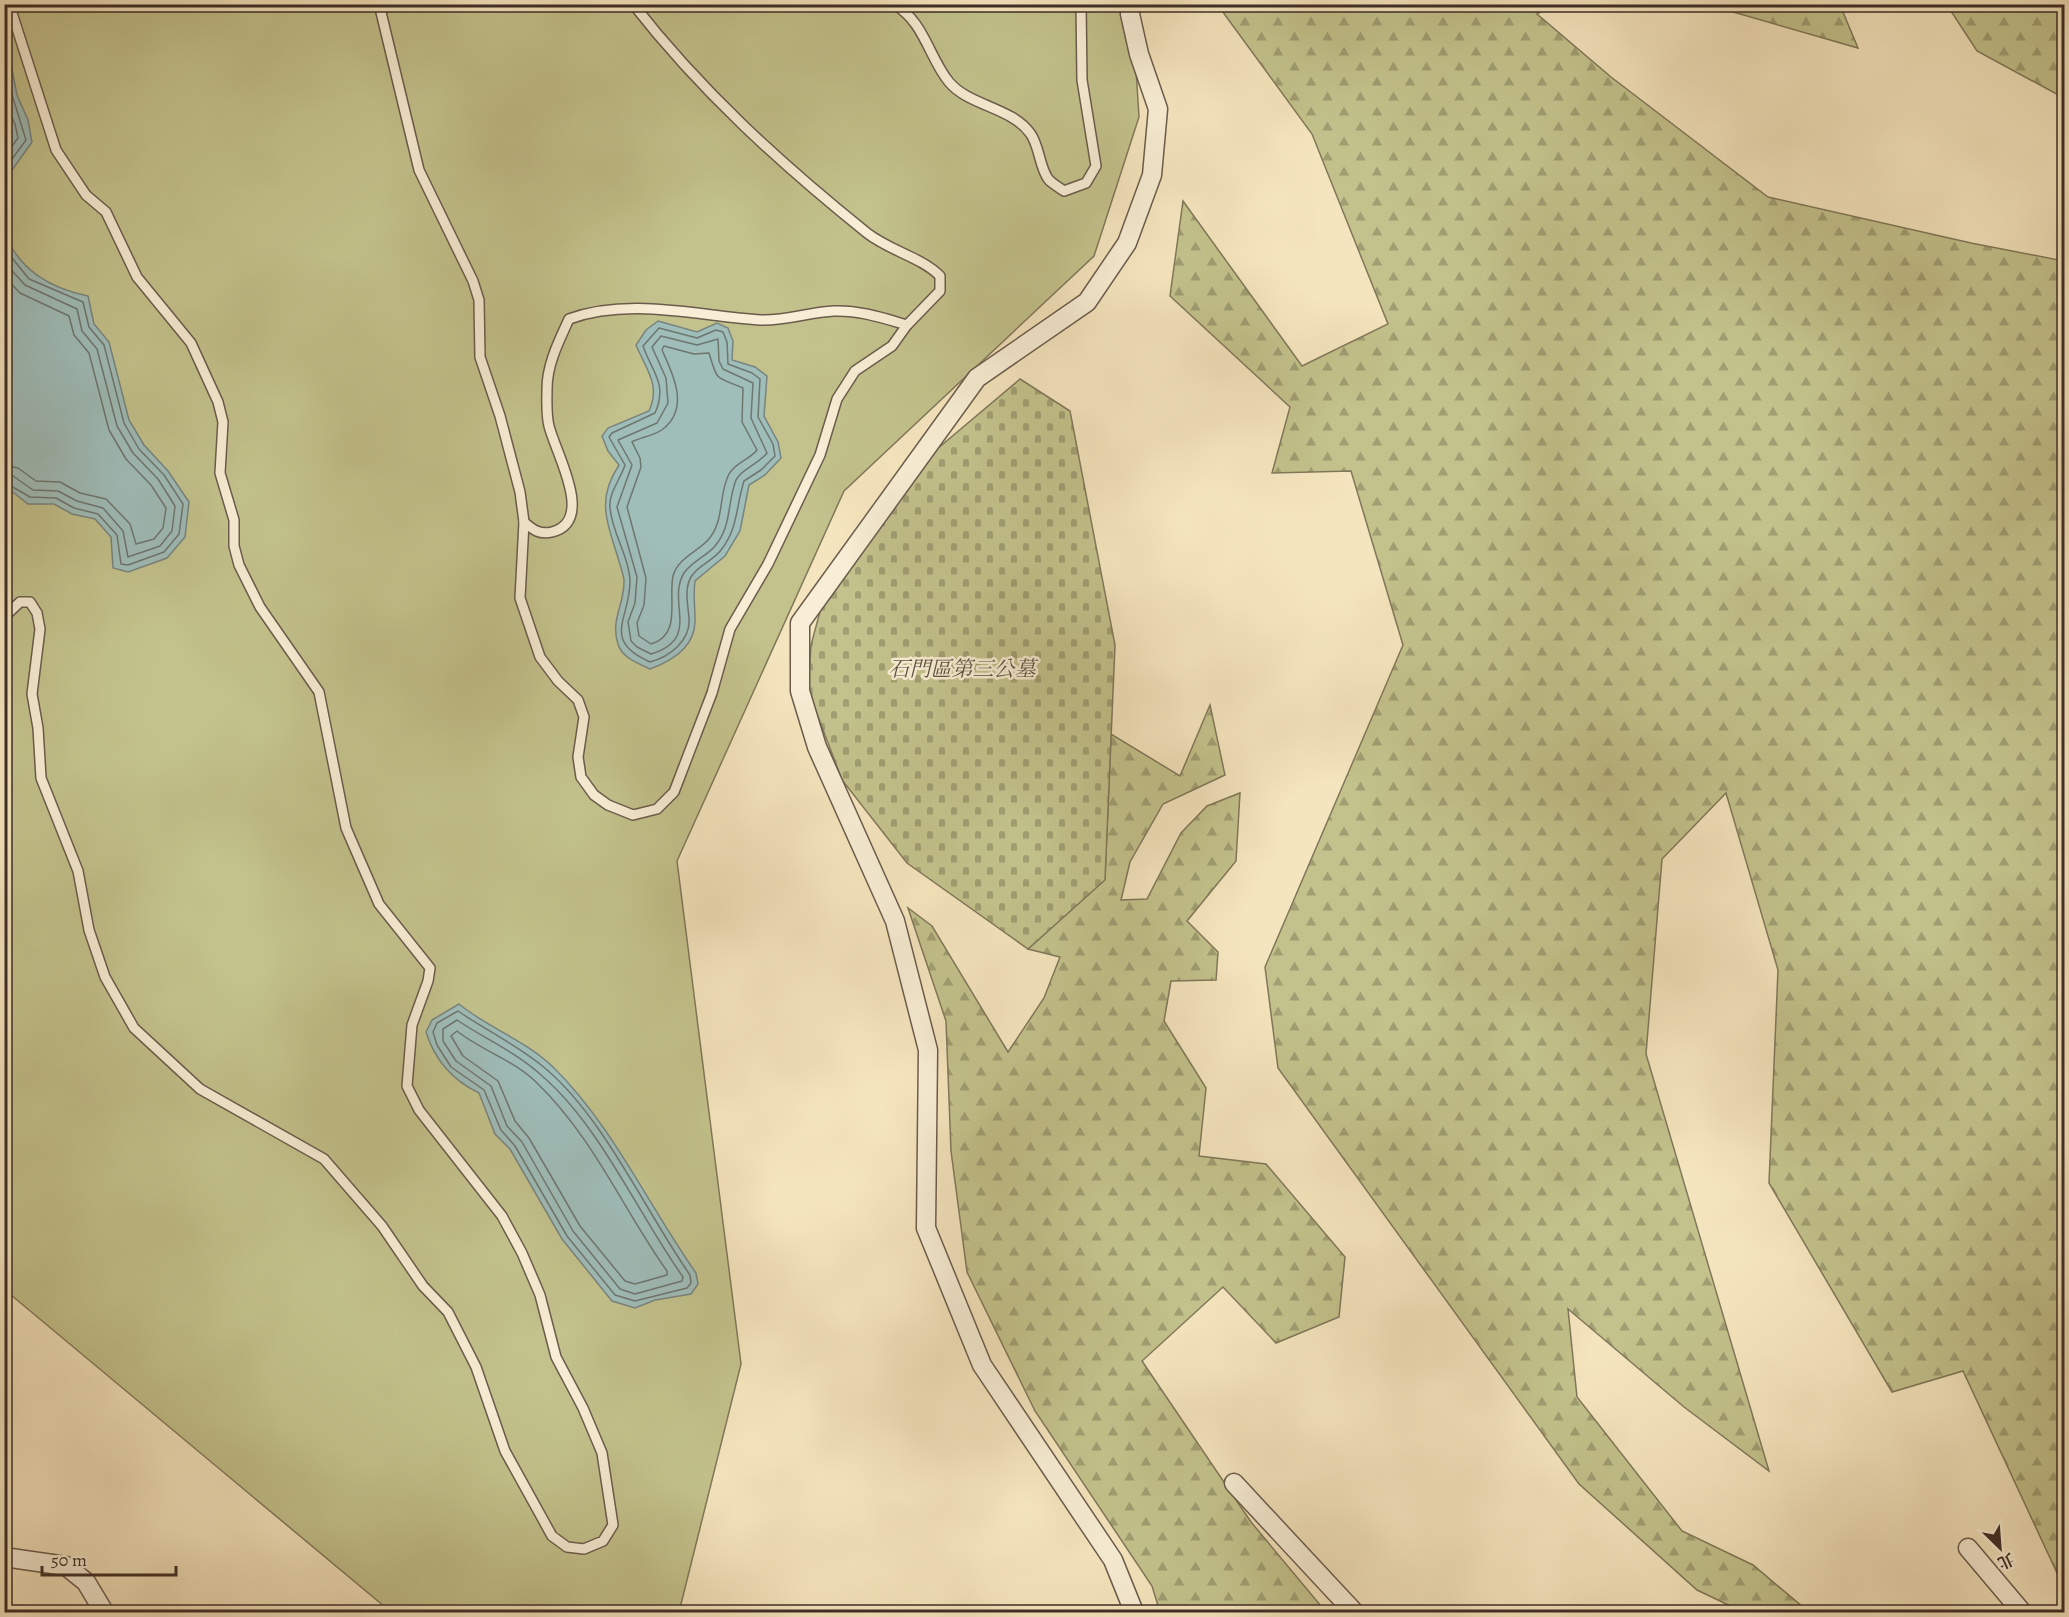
<svg xmlns="http://www.w3.org/2000/svg" width="2069" height="1617" viewBox="0 0 2069 1617" font-family="Alegreya,'Noto Serif TC',serif">
	<style>
		.grass { fill: #c3c28c; stroke: #80785a; stroke-width: 1.5 }
		.forest { fill: url(#forest-firs); stroke: #80785a; stroke-width: 1.5 }
		.cemetery { fill: url(#cemetery-stones); stroke: #80785a; stroke-width: 1.5 }
		.water { fill: #9fbdb9; stroke: #78847f; stroke-width: 1.5 }
		.lines { fill: none; stroke-linecap: round; stroke-linejoin: round }
		.shore { stroke: #6e7670; stroke-width: 1.5 }
		.service-casing { stroke: #6b5c4d; stroke-width: 12 }
		.minor-casing { stroke: #6b5c4d; stroke-width: 21 }
		.service { stroke: #f8eed5; stroke-width: 9 }
		.minor { stroke: #f8eed5; stroke-width: 18 }
		.labels { text-anchor: middle; dominant-baseline: central; stroke-width: 5; stroke-linejoin: round; paint-order: stroke }
		.park-label { font-size: 21px; font-style: italic; fill: #5e5340; stroke: #f8eed5 }
	</style>
	<defs>
		<pattern id="forest-firs" width="22" height="20" patternUnits="userSpaceOnUse" patternTransform="scale(1.5)"><rect width="22" height="20" fill="#c3c28c"/><path d="M5 1l3.5 6h-7zM16 11l3.5 6h-7z" fill="#a09e72"/></pattern>
		<pattern id="cemetery-stones" width="16" height="16" patternUnits="userSpaceOnUse" patternTransform="scale(1.5)"><rect width="16" height="16" fill="#c3c28c"/><path d="M2 7V4a2 2 0 0 1 4 0v3zM10 15v-3a2 2 0 0 1 4 0v3z" fill="#a09e72"/></pattern>
	</defs>
	<rect width="100%" height="100%" fill="#f5e5be"/>
	<filter id="stains"><feTurbulence type="fractalNoise" baseFrequency=".00333" numOctaves="4"/><feColorMatrix values="0 0 0 0 .2 0 0 0 0 .09 0 0 0 0 .02 0 0 0 .5 -.17"/></filter>
	<radialGradient id="worn" r=".72"><stop offset=".6" stop-color="#630" stop-opacity="0"/><stop offset="1" stop-color="#630" stop-opacity=".3"/></radialGradient>
	<polygon class="grass" points="4,5 1132,5 1139,117 1094,256 844,491 677,861 741,1364 679,1612 391,1612 5,1290"/>
	<g class="forest">
		<polygon points="1217,4 1551,5 1537,14 1611,77 1768,197 1971,243 2064,261 2064,1588 1963,1371 1892,1392 1769,1183 1778,970 1726,793 1662,859 1646,1054 1769,1471 1684,1407 1568,1309 1577,1397 1682,1531 1753,1565 1809,1612 1743,1612 1697,1590 1579,1484 1278,1068 1265,967 1403,645 1351,471 1272,473 1290,407 1170,296 1183,201 1302,366 1388,324 1312,134"/>
		<polygon points="1709,5 1840,5 1858,48"/>
		<polygon points="1947,5 2064,5 2064,98 1977,51"/>
		<polygon points="1210,705 1225,775 1163,804 1130,862 1121,900 1147,899 1181,833 1207,806 1240,793 1236,861 1187,921 1218,952 1216,980 1171,981 1164,1021 1206,1088 1199,1156 1266,1164 1345,1257 1339,1317 1276,1343 1223,1287 1142,1361 1251,1522 1326,1612 1160,1612 1152,1586 1035,1411 967,1272 951,1151 946,1021 908,908 932,926 1008,1052 1044,998 1060,957 1028,949 1105,879 1111,734 1180,776"/>
	</g>
	<polygon class="cemetery" points="1020,379 1070,411 1115,645 1105,880 1028,949 907,863 842,780 808,690 811,645 822,604 930,455"/>
	<g class="water">
		<polygon points="5,45 8,49 17,95 28,120 32,142 5,180"/>
		<path d="M 4,233 C 20,270 49,288 88,296 L 94,324 L 109,342 L 129,420 L 144,445 L 168,471 L 189,502 L 185,537 L 167,558 L 128,572 L 113,568 L 111,537 L 95,519 L 72,514 L 54,504 L 28,504 L 5,486 Z"/>
		<path d="M 658,321 L 697,332 L 717,323 L 728,328 L 733,341 L 732,360 L 755,367 L 767,376 L 764,416 L 778,442 L 781,458 L 765,475 L 749,485 L 740,531 L 725,556 L 695,581 C 693,595 695,605 695,619 C 696,646 672,661 650,669 C 638,663 622,658 618,644 C 610,619 625,604 624,580 C 623,573 620,565 618,558 C 607,521 596,500 619,465 L 608,451 L 602,436 L 608,428 L 649,411 C 661,385 646,369 636,345 L 646,330 Z"/>
		<path d="M 459,1004 C 488,1028 525,1040 553,1067 C 613,1126 648,1205 696,1273 L 698,1284 L 691,1294 L 655,1300 L 635,1308 L 612,1301 L 562,1239 L 510,1149 L 495,1134 L 479,1093 C 452,1080 435,1061 426,1032 L 432,1020 Z"/>
	</g>
	<g class="lines">
		<g class="shore">
			<polyline points="4,69 26,140 4,170"/>
			<polyline points="4,101 15,124 18,138 4,157"/>
			<polyline points="4,248 29,279 83,302 89,327 104,345 124,423 139,449 164,475 183,504 179,534 164,552 128,565 121,564 117,535 98,514 74,508 56,498 30,497 4,482"/>
			<polyline points="4,262 25,285 77,309 82,331 97,349 117,426 133,453 158,479 175,506 172,531 160,546 128,557 123,531 103,508 77,501 58,491 33,490 13,476 4,474"/>
			<polyline points="4,276 20,293 69,316 74,335 89,353 109,430 126,459 151,485 166,508 163,528 154,539 136,544 130,524 106,499 80,493 60,482 36,481 18,468 4,465"/>
			<path d="M 659,328 L 697,338 L 716,330 L 723,332 L 727,342 L 728,364 L 752,373 L 760,379 L 758,417 L 773,444 L 775,456 L 761,470 L 744,481 C 736,506 738,529 721,550 C 713,561 698,565 691,577 C 684,589 688,605 689,618 C 691,641 669,657 650,662 C 600,640 631,618 630,580 C 629,556 612,533 610,508 C 608,494 621,478 625,465 L 609,437 L 612,433 L 655,413 C 668,384 652,372 643,346 Z"/>
			<path d="M 661,336 L 697,345 L 718,339 L 719,361 L 723,369 L 753,383 L 751,418 L 767,453 C 759,464 741,469 736,480 C 727,503 732,526 715,546 C 707,556 692,561 684,573 C 666,602 702,639 651,654 L 637,647 L 631,641 L 628,622 L 635,603 L 637,577 L 617,507 L 632,465 L 618,440 L 657,423 L 668,403 L 666,378 L 652,347 Z"/>
			<path d="M 664,346 L 694,354 L 709,353 C 718,382 714,376 743,388 L 742,422 L 757,450 C 749,460 735,463 729,474 C 718,495 725,521 708,540 C 697,552 678,558 673,576 C 668,600 682,635 651,644 L 639,636 L 637,623 L 644,605 L 646,578 L 627,507 L 641,467 L 640,458 L 632,442 C 641,437 654,436 663,429 C 690,408 673,374 662,350 Z"/>
			<path d="M 458,1011 C 487,1031 519,1046 546,1069 C 604,1118 646,1212 690,1275 L 691,1283 L 687,1288 L 635,1301 L 615,1295 L 567,1236 L 515,1146 L 501,1130 L 484,1090 L 451,1067 L 437,1045 L 433,1032 L 437,1023 Z"/>
			<path d="M 457,1020 C 485,1039 516,1052 541,1075 C 600,1125 638,1214 683,1277 L 682,1281 L 635,1294 L 620,1289 L 573,1231 L 522,1142 L 507,1126 L 491,1086 L 456,1061 L 443,1041 L 443,1029 Z"/>
			<path d="M 457,1031 C 482,1051 514,1060 537,1083 C 593,1137 623,1209 667,1271 L 667,1275 L 635,1284 L 625,1281 L 580,1226 L 529,1138 L 515,1121 L 498,1081 L 463,1056 L 451,1036 Z"/>
		</g>
		<defs>
			<g id="service">
				<path d="M 379,4 L 419,170 L 473,281 L 479,300 L 480,357 L 500,416 L 520,492 L 524,522 L 520,598 L 540,657 L 558,681 L 578,700 L 584,717 L 578,757 L 581,777 L 594,795 L 608,805 L 633,815 L 657,809 L 674,792 L 712,693 L 730,629 L 768,564 L 820,455 L 837,399 L 855,371 L 892,346 L 907,325 L 940,291 L 940,276 C 921,257 890,251 867,233 C 781,164 701,91 633,4"/>
				<path d="M 893,4 C 924,20 929,58 949,82 C 969,106 1011,107 1030,133 C 1040,146 1039,168 1049,180 C 1053,184 1060,188 1064,191 L 1086,183 L 1096,166 L 1082,80 L 1081,4"/>
				<path d="M 524,522 C 533,530 540,535 552,532 C 596,521 555,452 549,426 C 546,414 547,400 547,389 C 547,364 559,341 569,319 C 630,297 698,316 761,320 C 786,321 810,312 834,311 C 859,310 883,318 907,325"/>
				<polyline points="4,617 20,602 30,602 37,613 40,629 32,694 38,728 41,778 78,871 89,930 105,977 134,1028 200,1089 324,1159 382,1226 423,1286 448,1312 476,1367 505,1451 552,1536 567,1547 584,1549 603,1541 613,1525 602,1453 583,1408 556,1357 540,1295 522,1253 502,1216 419,1110 407,1086 412,1025 428,981 430,968 379,904 346,828 319,692 260,607 239,565 234,546 234,520 220,473 223,422 218,402 191,343 137,277 106,212 86,195 56,150 12,13 7,4"/>
			</g>
			<g id="minor">
				<polyline points="1132,4 1130,14 1139,54 1158,109 1152,175 1127,243 1087,302 977,378 800,623 800,691 817,747 895,921 928,1050 926,1228 982,1365 1113,1560 1134,1612"/>
				<polyline points="1234,1483 1354,1612"/>
				<polyline points="1968,1548 2022,1612"/>
				<polyline points="4,1557 66,1566 86,1582 104,1612"/>
			</g>
		</defs>
		<use href="#service" class="service-casing"/>
		<use href="#minor" class="minor-casing"/>
		<use href="#service" class="service"/>
		<use href="#minor" class="minor"/>
	</g>
	<g class="labels">
		<g class="park-label">
			<text x="962" y="669">石門區第三公墓</text>
		</g>
	</g>
	<rect width="2069" height="1617" fill="none" stroke="#f5e5be" stroke-width="24"/>
	<rect x="6" y="6" width="2057" height="1605" fill="none" stroke="#3d2e27" stroke-width="3"/>
	<rect x="12" y="12" width="2045" height="1593" fill="none" stroke="#3d2e27" stroke-width="1.5"/>
	<g transform="translate(2000 1548) rotate(155)" stroke="#f8eed5" stroke-width="4.5" paint-order="stroke">
	<path d="M0-4.5L10 22L0 15L-10 22Z" fill="#3d2e27"/>
	<text y="-9" font-size="16" font-weight="bold" text-anchor="middle" fill="#3d2e27">北</text>
	</g>
	<path d="M42 1566v9h134v-9" fill="none" stroke="#3d2e27" stroke-width="3"/>
	<text x="51" y="1566" font-size="18" fill="#3d2e27" stroke="#f8eed5" stroke-width="4.5" paint-order="stroke">50 m</text>
	<rect width="100%" height="100%" filter="url(#stains)"/>
	<rect width="100%" height="100%" fill="url(#worn)"/>
</svg>
